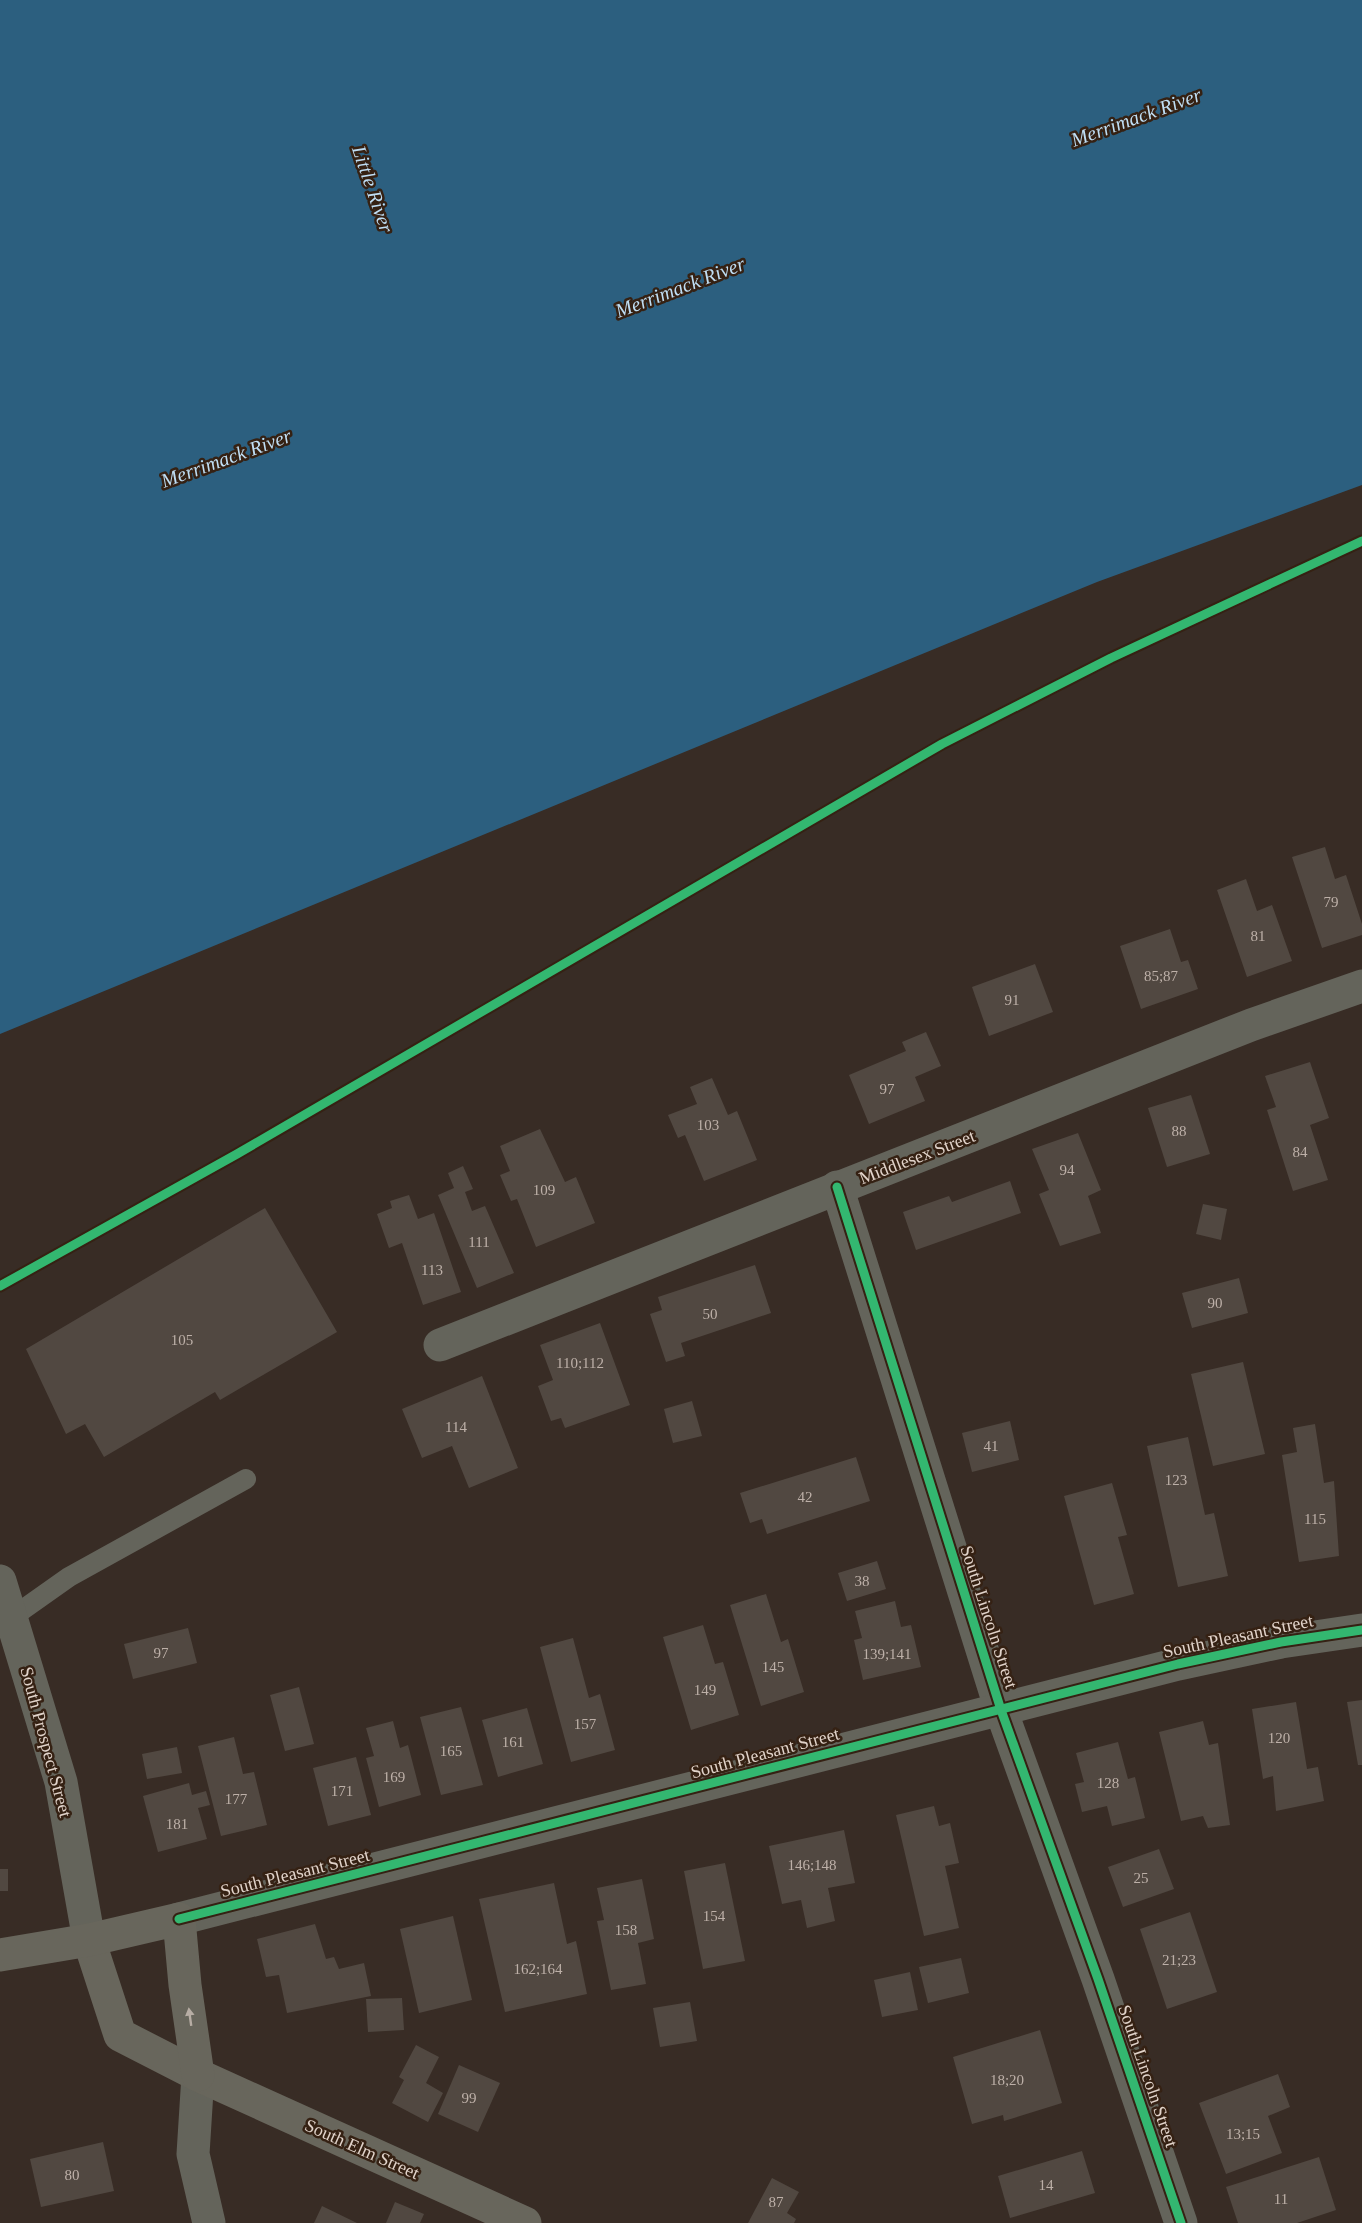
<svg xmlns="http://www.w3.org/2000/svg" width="1362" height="2223" viewBox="0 0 1362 2223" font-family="'Times New Roman',serif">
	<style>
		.water { fill: #2c5f7f }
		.building { fill: #514841 }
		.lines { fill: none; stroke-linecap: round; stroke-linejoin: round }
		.service { stroke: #64645b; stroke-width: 20 }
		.minor { stroke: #64645b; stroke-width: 33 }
		.tertiary { stroke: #64645b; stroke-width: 33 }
		.secondary { stroke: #68665c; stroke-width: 33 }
		.cycleway-casing { stroke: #352113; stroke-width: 13 }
		.cycleway { stroke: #33b770; stroke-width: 9 }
		.oneway { fill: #b7ada4 }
		.labels { text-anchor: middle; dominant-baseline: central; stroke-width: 5; stroke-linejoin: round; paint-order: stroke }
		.number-label { font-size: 15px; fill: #bdb0a8 }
		.street-label { font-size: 18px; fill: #e1d3ca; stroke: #352113 }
		.water-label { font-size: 20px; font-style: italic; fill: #bfdef4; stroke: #352113 }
	</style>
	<rect width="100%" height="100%" fill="#382c25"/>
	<polygon class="water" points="0,0 1362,0 1362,485 1097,582 0,1034"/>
	<g class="building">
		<polygon points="1325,847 1335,879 1346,875 1362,924 1362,935 1322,948 1292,857"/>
		<polygon points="1246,879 1257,911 1272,905 1292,961 1247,977 1217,890"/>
		<polygon points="1170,929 1181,962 1188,960 1198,989 1141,1009 1120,946"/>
		<polygon points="1035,964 1053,1012 989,1036 972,987"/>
		<polygon points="926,1032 941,1066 915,1077 925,1101 869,1124 849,1075 906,1051 902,1042"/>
		<polygon points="1310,1062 1329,1118 1310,1125 1328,1180 1293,1191 1267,1110 1276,1107 1265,1076"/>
		<polygon points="712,1078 728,1115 737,1111 757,1160 704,1181 685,1135 678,1138 668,1115 697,1104 690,1087"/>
		<polygon points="1191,1095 1210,1154 1167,1167 1148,1108"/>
		<polygon points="540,1129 565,1182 576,1177 595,1223 536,1247 517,1199 511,1201 500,1175 510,1171 500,1146"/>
		<polygon points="1078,1133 1101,1190 1088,1196 1101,1233 1060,1246 1039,1194 1049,1190 1032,1149"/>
		<polygon points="463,1166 473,1189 465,1192 472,1211 485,1206 514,1273 477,1288 438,1195 454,1188 448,1173"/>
		<polygon points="1010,1181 1021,1213 916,1250 903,1212 949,1196 952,1202"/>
		<polygon points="409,1195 418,1219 434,1213 461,1292 423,1305 402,1243 389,1248 377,1214 392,1208 390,1201"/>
		<polygon points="1203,1204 1227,1209 1221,1240 1196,1234"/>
		<polygon points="265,1208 337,1332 220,1400 215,1392 104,1457 85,1424 66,1434 26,1349"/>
		<polygon points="755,1265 771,1313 681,1343 685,1356 666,1362 650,1314 662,1310 658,1297"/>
		<polygon points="1239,1278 1248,1313 1192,1328 1182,1293"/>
		<polygon points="600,1323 630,1405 565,1428 561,1418 551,1421 538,1386 553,1380 540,1345"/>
		<polygon points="1243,1362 1265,1454 1213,1466 1191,1374"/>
		<polygon points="482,1376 518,1468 469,1488 452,1446 422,1458 402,1409"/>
		<polygon points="692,1401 702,1436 673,1443 664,1409"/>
		<polygon points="1010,1421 1019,1460 972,1472 962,1433"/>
		<polygon points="1315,1424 1324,1483 1334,1481 1339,1556 1299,1562 1282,1455 1297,1452 1293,1428"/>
		<polygon points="1188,1437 1205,1515 1214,1513 1228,1576 1178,1587 1147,1446"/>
		<polygon points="856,1457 870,1501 767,1534 762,1519 750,1523 740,1493"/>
		<polygon points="1112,1483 1127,1535 1118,1537 1134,1594 1094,1605 1064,1496"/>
		<polygon points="877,1561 886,1589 847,1601 838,1573"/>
		<polygon points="766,1594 781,1642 788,1639 804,1692 761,1706 730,1605"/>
		<polygon points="895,1601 901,1627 911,1625 921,1667 863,1680 854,1640 862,1638 855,1611"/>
		<polygon points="703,1625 715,1664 723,1662 739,1715 691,1730 663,1637"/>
		<polygon points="188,1628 197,1663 133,1679 124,1644"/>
		<polygon points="573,1638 589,1698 600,1694 615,1750 571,1762 540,1647"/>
		<polygon points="299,1687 314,1744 285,1751 270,1695"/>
		<polygon points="1362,1700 1362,1765 1358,1765 1347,1702"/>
		<polygon points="1296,1702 1307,1769 1318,1767 1324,1801 1276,1811 1273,1776 1263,1779 1252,1709"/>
		<polygon points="461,1707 483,1785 441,1795 420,1717"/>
		<polygon points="527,1708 543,1764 498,1777 482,1720"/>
		<polygon points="393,1721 400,1748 408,1745 421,1795 379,1807 366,1758 374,1756 366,1728"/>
		<polygon points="1203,1721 1209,1745 1218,1743 1230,1825 1208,1828 1203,1816 1181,1821 1159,1732"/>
		<polygon points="234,1737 243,1774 254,1772 267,1825 221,1836 198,1746"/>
		<polygon points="1118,1742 1128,1779 1135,1777 1145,1818 1112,1826 1107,1806 1082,1812 1075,1784 1084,1782 1076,1753"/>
		<polygon points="177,1747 182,1773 147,1779 142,1754"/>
		<polygon points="356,1757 371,1815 328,1826 313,1768"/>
		<polygon points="189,1783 192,1795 206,1791 210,1805 198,1808 207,1839 158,1852 143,1796"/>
		<polygon points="934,1806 939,1826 950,1823 959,1863 945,1866 959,1928 924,1936 896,1815"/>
		<polygon points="844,1830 855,1883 828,1888 835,1921 807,1928 801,1900 782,1904 769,1846"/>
		<polygon points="1159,1849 1174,1889 1123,1907 1108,1867"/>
		<polygon points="725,1863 745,1961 703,1969 684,1871"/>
		<rect x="0" y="1869" width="8" height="22"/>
		<polygon points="642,1879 654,1939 638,1943 646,1984 611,1990 597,1921 604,1920 597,1888"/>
		<polygon points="554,1883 567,1944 576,1941 587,1994 505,2012 479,1899"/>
		<polygon points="1190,1912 1217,1992 1167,2009 1140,1929"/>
		<polygon points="453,1916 472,2000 419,2013 400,1929"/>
		<polygon points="315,1924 326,1959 334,1957 339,1969 364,1963 371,1996 287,2013 279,1975 266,1977 257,1939"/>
		<polygon points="961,1958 969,1993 928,2003 919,1967"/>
		<polygon points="910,1972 918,2010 882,2017 874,1980"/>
		<polygon points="402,1998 404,2030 368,2032 366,1999"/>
		<polygon points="690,2002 697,2041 660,2047 653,2008"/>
		<polygon points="1040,2030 1062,2103 1004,2121 1003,2115 972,2124 953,2057"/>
		<polygon points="416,2045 439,2057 426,2083 443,2093 428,2122 392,2103 404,2080 399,2077"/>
		<polygon points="459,2065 500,2083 478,2132 438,2114"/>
		<polygon points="1278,2074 1290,2107 1268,2116 1282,2153 1226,2174 1199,2103"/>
		<polygon points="103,2142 114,2191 41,2207 30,2159"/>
		<polygon points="1082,2151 1095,2193 1010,2218 998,2176"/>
		<polygon points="1319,2157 1336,2210 1297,2223 1238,2223 1226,2187"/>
		<polygon points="772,2178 799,2192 787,2213 796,2219 794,2223 748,2223"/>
		<polygon points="395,2202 424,2214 420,2223 386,2223"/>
		<polygon points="322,2206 357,2223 314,2223"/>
	</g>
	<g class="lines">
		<polyline class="service" points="11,1618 69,1577 246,1479"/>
		<g class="minor">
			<polyline points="837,1187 1001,1710 1098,1979 1181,2223"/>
			<polyline points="440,1345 1251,1025 1362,986"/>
			<polyline points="0,1581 61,1782 89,1940"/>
		</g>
		<g class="tertiary">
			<polyline points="179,1919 1178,1664 1281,1642 1362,1630"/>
			<polyline points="198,2075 193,2154 209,2223"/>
		</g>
		<g class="secondary">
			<polyline points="89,1940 120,2035 198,2075 525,2223"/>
			<polyline points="0,1955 89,1940 179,1919 185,1985 198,2075"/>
		</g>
		<defs>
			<g id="cycleway">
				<polyline points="837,1187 1001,1710 1098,1979 1181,2223"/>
				<polyline points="0,1286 237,1154 942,744 1111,658 1362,541"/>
				<polyline points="179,1919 1178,1664 1281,1642 1362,1630"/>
			</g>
		</defs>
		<use href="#cycleway" class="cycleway-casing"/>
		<use href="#cycleway" class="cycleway"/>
	</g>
	<defs><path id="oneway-solid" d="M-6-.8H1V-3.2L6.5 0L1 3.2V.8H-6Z" transform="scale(1.5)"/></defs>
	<use class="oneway" href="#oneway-solid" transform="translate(190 2017) rotate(-98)"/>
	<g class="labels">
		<g class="number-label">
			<text x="1331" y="902">79</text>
			<text x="1258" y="936">81</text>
			<text x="1161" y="976">85;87</text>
			<text x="1012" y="1000">91</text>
			<text x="887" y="1089">97</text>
			<text x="708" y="1125">103</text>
			<text x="1179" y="1131">88</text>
			<text x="1300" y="1152">84</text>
			<text x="1067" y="1170">94</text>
			<text x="544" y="1190">109</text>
			<text x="479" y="1242">111</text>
			<text x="432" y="1270">113</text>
			<text x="1215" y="1303">90</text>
			<text x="710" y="1314">50</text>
			<text x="182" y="1340">105</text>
			<text x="580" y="1363">110;112</text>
			<text x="456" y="1427">114</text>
			<text x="991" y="1446">41</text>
			<text x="1176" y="1480">123</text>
			<text x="805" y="1497">42</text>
			<text x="1315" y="1519">115</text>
			<text x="862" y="1581">38</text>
			<text x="161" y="1653">97</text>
			<text x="887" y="1654">139;141</text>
			<text x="773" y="1667">145</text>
			<text x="705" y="1690">149</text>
			<text x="585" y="1724">157</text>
			<text x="1279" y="1738">120</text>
			<text x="513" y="1742">161</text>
			<text x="451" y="1751">165</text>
			<text x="394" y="1777">169</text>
			<text x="1108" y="1783">128</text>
			<text x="342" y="1791">171</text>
			<text x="236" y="1799">177</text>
			<text x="177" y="1824">181</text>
			<text x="812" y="1865">146;148</text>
			<text x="1141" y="1878">25</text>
			<text x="714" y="1916">154</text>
			<text x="626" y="1930">158</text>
			<text x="1179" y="1960">21;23</text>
			<text x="538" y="1969">162;164</text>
			<text x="1007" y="2080">18;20</text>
			<text x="469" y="2098">99</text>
			<text x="1243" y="2134">13;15</text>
			<text x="72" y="2175">80</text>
			<text x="1046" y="2185">14</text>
			<text x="1281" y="2199">11</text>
			<text x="776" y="2202">87</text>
		</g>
		<g class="street-label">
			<text transform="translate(917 1157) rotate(-21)">Middlesex Street</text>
			<text transform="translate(989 1617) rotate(72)">South Lincoln Street</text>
			<text transform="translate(1238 1636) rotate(-12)">South Pleasant Street</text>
			<text transform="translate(46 1742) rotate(75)">South Prospect Street</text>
			<text transform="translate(765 1753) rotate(-15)">South Pleasant Street</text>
			<text transform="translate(295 1873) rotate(-14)">South Pleasant Street</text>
			<text transform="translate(1148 2076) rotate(71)">South Lincoln Street</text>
			<text transform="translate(362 2149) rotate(24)">South Elm Street</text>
		</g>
		<g class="water-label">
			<text transform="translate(1136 117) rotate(-20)">Merrimack River</text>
			<text transform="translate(373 189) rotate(71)">Little River</text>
			<text transform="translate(680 287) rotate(-21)">Merrimack River</text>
			<text transform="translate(226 458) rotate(-20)">Merrimack River</text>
		</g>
	</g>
</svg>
